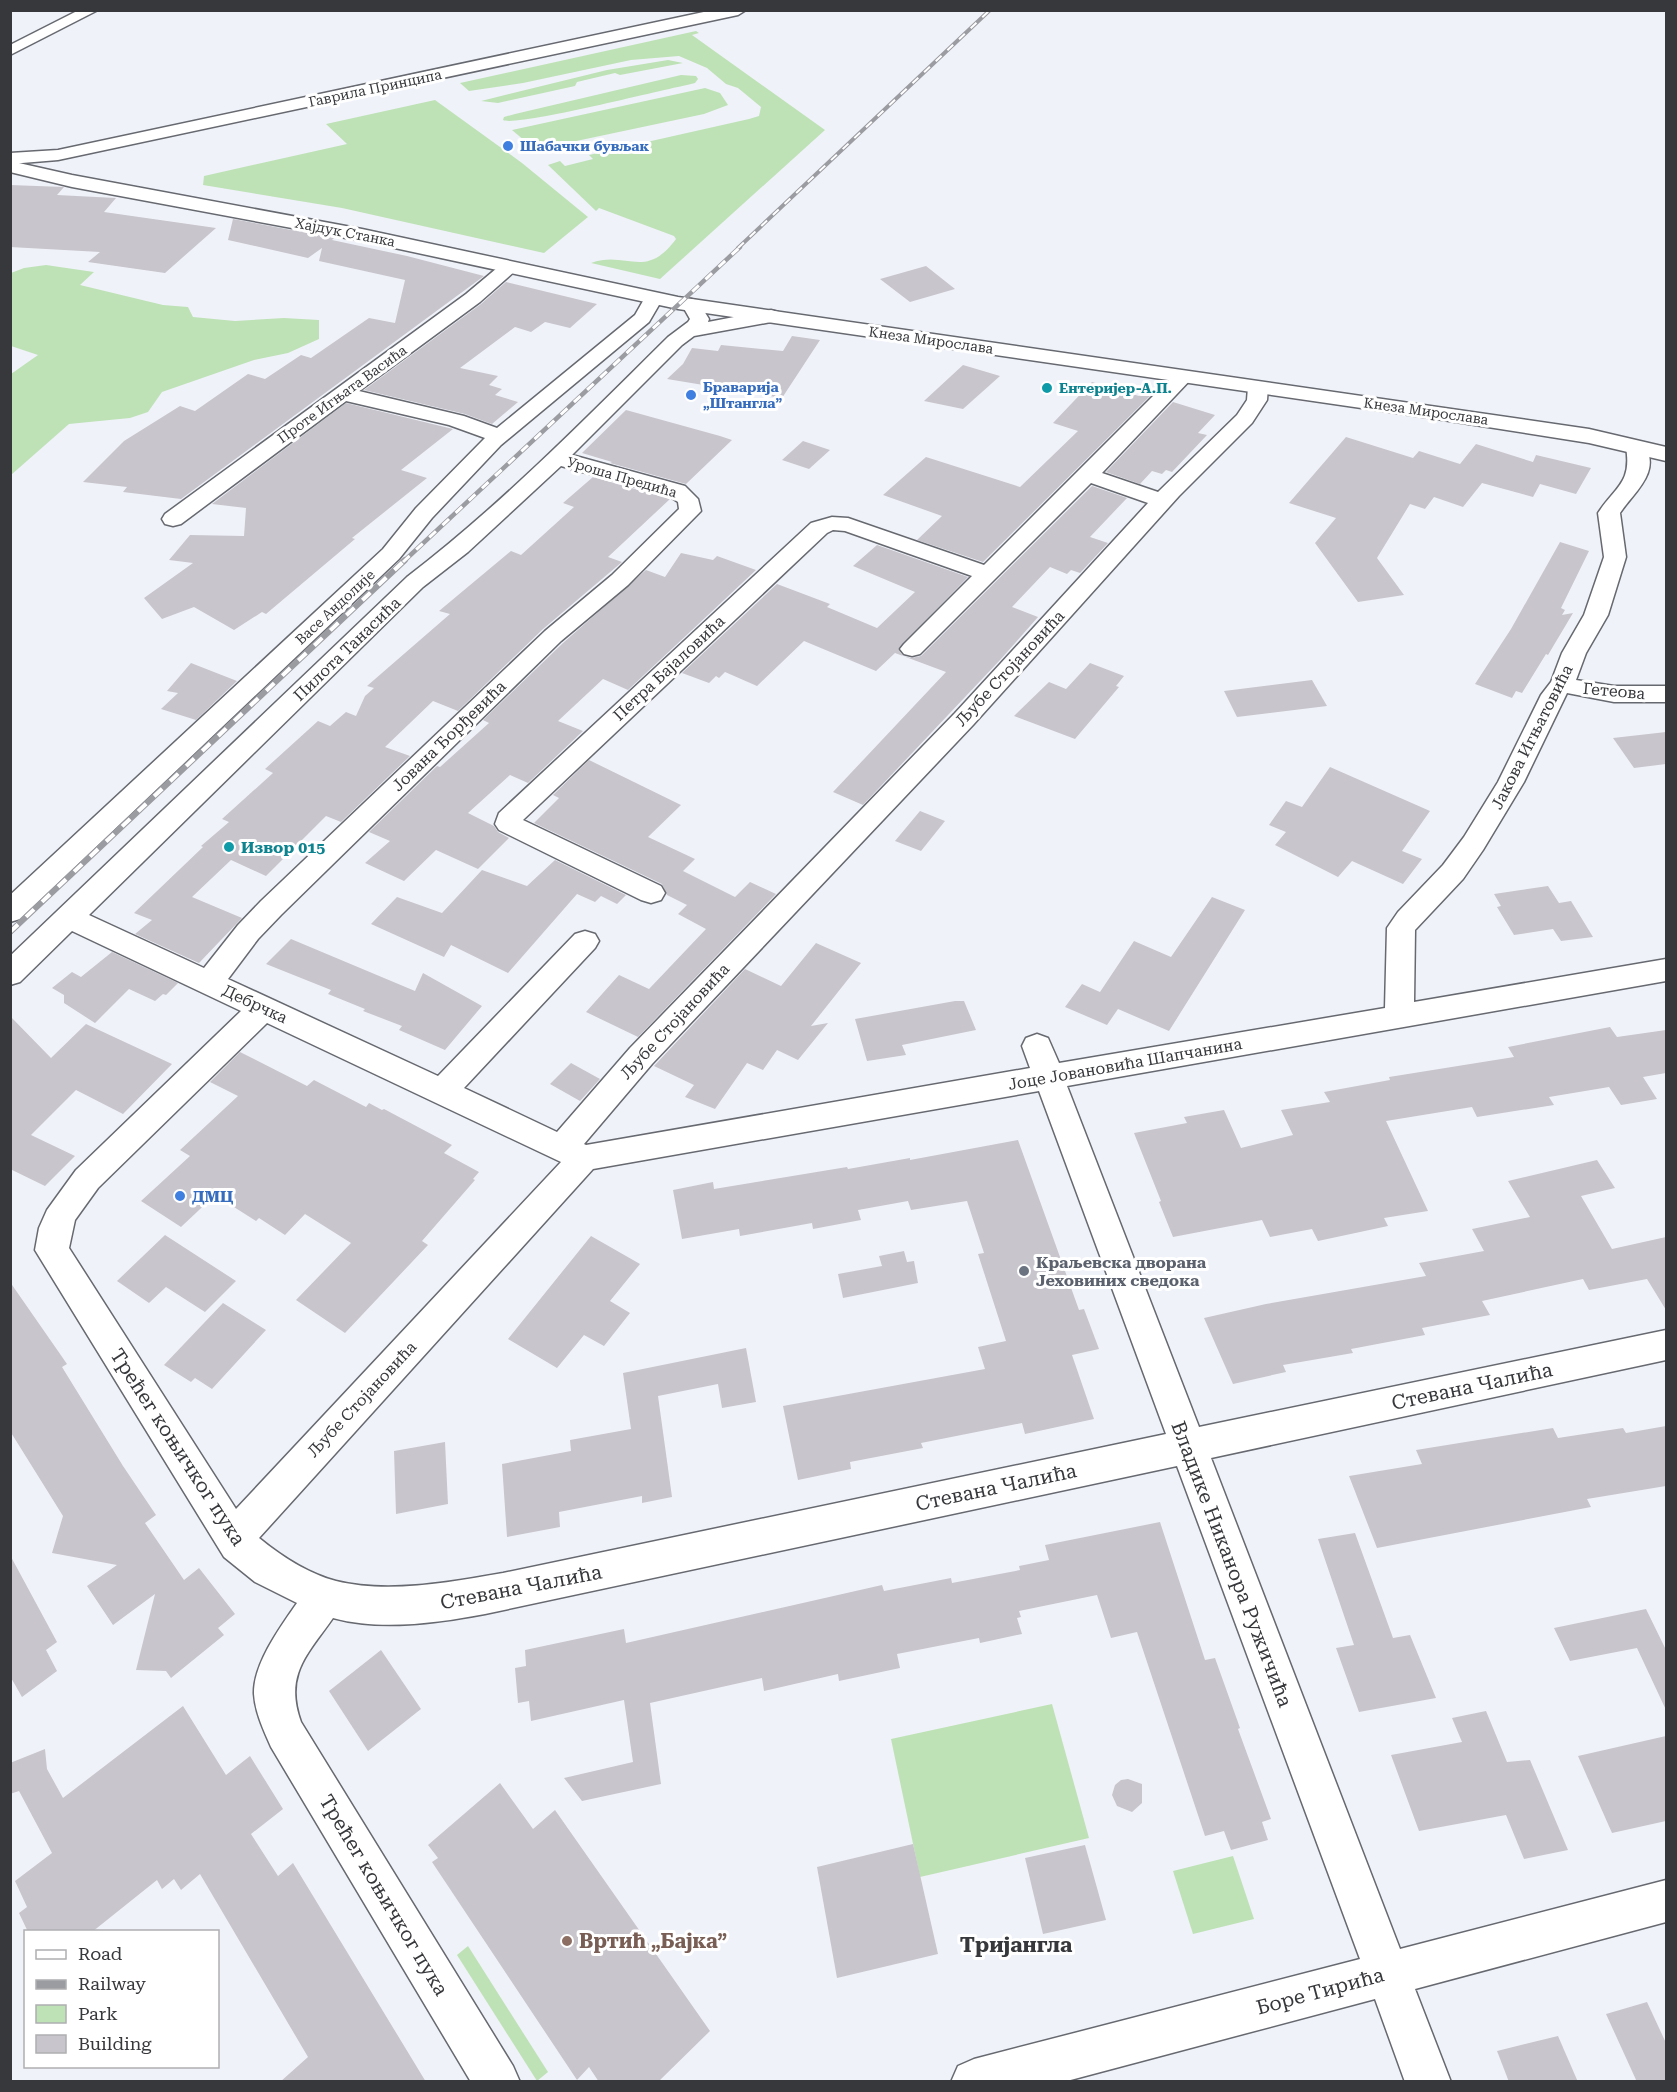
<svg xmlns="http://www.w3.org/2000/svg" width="1677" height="2092" viewBox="0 0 1677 2092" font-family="'Roboto Serif',serif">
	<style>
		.green { fill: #bee2b6 }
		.building { fill: #c8c5cc }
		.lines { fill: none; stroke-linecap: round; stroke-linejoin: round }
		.minor-casing { stroke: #676970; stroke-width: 3 }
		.tertiary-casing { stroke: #676970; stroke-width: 3 }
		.secondary-casing { stroke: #676970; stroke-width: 3 }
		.minor { fill: #fff; fill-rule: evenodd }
		.tertiary { fill: #fff; fill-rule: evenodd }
		.secondary { fill: #fff; fill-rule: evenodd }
		.rail-far2-casing { stroke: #9b9ca2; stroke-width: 4 }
		.rail-far1-casing { stroke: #9b9ca2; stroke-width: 4.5 }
		.rail-casing { stroke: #9b9ca2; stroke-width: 6 }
		.rail-far2 { stroke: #fff; stroke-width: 2; stroke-dasharray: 8; stroke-linecap: butt }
		.rail-far1 { stroke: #fff; stroke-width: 3; stroke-dasharray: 9; stroke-linecap: butt }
		.rail { stroke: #fff; stroke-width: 4; stroke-dasharray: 11; stroke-linecap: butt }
		.shop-dot { fill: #3f7fe0; stroke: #fff; stroke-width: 2 }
		.culture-dot { fill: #0f9aa8; stroke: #fff; stroke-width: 2 }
		.worship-dot { fill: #6b7280; stroke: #fff; stroke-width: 2 }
		.education-dot { fill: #8d6e63; stroke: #fff; stroke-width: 2 }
		.labels { text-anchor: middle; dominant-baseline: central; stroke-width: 6; stroke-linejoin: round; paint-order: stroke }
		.far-street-label { font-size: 14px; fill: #37383b; stroke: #fff }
		.far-shop-label { font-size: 14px; font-weight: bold; fill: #366cbe; stroke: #fff; text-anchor: start }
		.far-culture-label { font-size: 14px; font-weight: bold; fill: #0d838f; stroke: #fff; text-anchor: start }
		.street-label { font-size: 16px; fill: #37383b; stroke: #fff }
		.culture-label { font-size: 16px; font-weight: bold; fill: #0d838f; stroke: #fff; text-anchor: start }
		.shop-label { font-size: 16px; font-weight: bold; fill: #366cbe; stroke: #fff; text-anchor: start }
		.worship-label { font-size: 16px; font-weight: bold; fill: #5b616d; stroke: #fff; text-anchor: start }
		.near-street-label { font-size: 20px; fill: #37383b; stroke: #fff }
		.near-education-label { font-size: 20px; font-weight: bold; fill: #785e54; stroke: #fff; text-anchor: start }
		.near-neighbourhood-label { font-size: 21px; font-weight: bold; fill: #37383b; stroke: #fff }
	</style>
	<rect width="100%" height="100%" fill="#f0f2fa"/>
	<g class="green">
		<path d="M 696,31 L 699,33 L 692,35 L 825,130 L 660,279 L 591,263 C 627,250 645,281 676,239 L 674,236 L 599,208 L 596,211 L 548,165 L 560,161 L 565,166 L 593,159 L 589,155 L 749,119 L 759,116 L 761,107 L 738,88 L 726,84 L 707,68 L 679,56 L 631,60 L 523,83 L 469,91 L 460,83 Z"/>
		<polygon points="668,60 683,63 620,75 615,73 577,82 575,86 498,103 481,101 607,70"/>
		<path d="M 681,75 L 696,76 L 698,79 L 695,83 L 687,85 C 661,90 516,127 503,120 L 504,117 L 515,114 Z"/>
		<polygon points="705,88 720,93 728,105 704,114 548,147 532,147 512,130"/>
		<polygon points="435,100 522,163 588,217 544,253 342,208 203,185 204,176 347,144 326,124"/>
		<polygon points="46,265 94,272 80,285 163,305 188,307 193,317 235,321 284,318 319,320 319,339 288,353 254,360 162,392 148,412 130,418 69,424 11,475 11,374 38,355 11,346 11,273 24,268"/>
		<polygon points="1052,1704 1089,1838 920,1877 891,1739"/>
		<polygon points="1233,1856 1254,1919 1193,1934 1173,1871"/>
		<polygon points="468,1946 548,2072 537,2081 457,1955"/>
	</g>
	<g class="building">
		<polygon points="10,185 64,187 57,195 116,198 104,212 216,228 165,273 88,262 100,252 10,247"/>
		<polygon points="233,219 334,238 332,240 407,256 484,276 181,499 123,492 127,487 83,482 124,441 180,406 195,411 248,374 265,379 301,355 311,358 369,318 395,323 405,280 319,261 322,248 308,258 228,240"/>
		<polygon points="926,266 955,289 910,302 880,279"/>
		<polygon points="506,282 597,304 570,328 545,322 531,332 515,327 460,368 498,376 489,385 502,389 495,395 518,402 492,424 465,414 364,390 481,304"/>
		<polygon points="792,336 820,340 782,398 667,379 683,364 692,348 718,351 721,345 783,351"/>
		<polygon points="963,365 1000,376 963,409 924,401"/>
		<polygon points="1092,382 1139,396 1143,392 1151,395 983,562 917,540 942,516 883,495 926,457 1020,487 1078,431 1053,423"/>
		<polygon points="1173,402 1215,415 1198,433 1207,435 1172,472 1166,470 1162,474 1152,471 1140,484 1106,472"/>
		<polygon points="346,403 453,429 401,470 427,478 352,538 355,539 266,614 262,612 234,630 194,607 162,619 144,598 193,563 169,560 190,535 244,536 246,508 212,504"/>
		<polygon points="626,410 720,436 732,440 686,484 610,463 612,462 582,453"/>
		<polygon points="1346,437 1413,458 1419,451 1460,464 1476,444 1533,462 1536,455 1591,468 1576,494 1540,484 1533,497 1482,483 1463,507 1434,497 1425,509 1410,504 1377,558 1404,595 1358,602 1315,543 1336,518 1289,503"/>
		<polygon points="803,441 830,450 809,469 782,460"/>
		<polygon points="593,477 670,499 608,557 622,562 543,629 458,711 433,701 385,747 410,756 341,822 326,816 266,876 231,860 192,897 242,918 199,963 135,934 152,920 134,913 203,847 201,846 229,822 222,819 273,773 265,769 318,721 330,726 346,712 356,716 365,696 374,688 367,686 450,614 439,611 511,551 521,555 574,507 563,503"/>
		<polygon points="1092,486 1127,498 1090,537 1108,543 1080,573 1071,570 1067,574 1050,567 1012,607 1038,617 1000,660 863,805 833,792 946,672 895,653 876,671 804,641 757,686 725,672 719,678 716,676 709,683 682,673 777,584 830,604 827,607 877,628 915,592 853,566 877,545 968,577 898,649 903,656 911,658 921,656"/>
		<polygon points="1560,542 1589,551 1561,608 1565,610 1562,615 1573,613 1548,655 1546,654 1522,693 1516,691 1512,698 1475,684 1511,629"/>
		<polygon points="681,553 713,560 717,556 756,570 628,690 603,679 558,721 583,731 528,783 510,775 468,813 494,826 498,832 509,838 478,869 436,850 404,881 365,863 390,841 369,832 437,766 440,767 489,723 483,720 563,643 646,570 665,577"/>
		<polygon points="191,663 237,681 196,720 161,709 178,693 167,691"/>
		<polygon points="1090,663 1124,676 1116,686 1119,687 1075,739 1014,716 1049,682 1066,689"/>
		<polygon points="1312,680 1327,706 1237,717 1224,691"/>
		<polygon points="1666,732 1666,764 1634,768 1613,738"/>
		<polygon points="589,760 681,805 648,837 695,859 683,871 735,897 750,882 776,894 638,1037 586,1012 619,975 649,989 706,929 678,914 687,905 667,895 662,884 534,823 559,798 553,795"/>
		<polygon points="1330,767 1430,811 1402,851 1422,859 1403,884 1352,861 1338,877 1275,845 1286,832 1269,825 1286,801 1302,807"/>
		<polygon points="920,811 945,821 921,851 895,841"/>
		<polygon points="555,860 626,895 617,904 601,896 595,902 577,894 508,973 451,945 444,957 371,924 397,897 442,913 482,870 527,886"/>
		<polygon points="1548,886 1559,903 1571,901 1593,937 1561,941 1553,929 1514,935 1497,907 1501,906 1494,894"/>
		<polygon points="1212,897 1245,910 1169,1031 1118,1009 1107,1025 1065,1007 1082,984 1100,992 1134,941 1171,957"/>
		<polygon points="291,939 415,991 423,973 482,1006 445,1050 399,1030 402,1026 363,1011 365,1009 328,994 331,990 266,964"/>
		<polygon points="816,943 861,963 811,1026 828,1023 798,1060 777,1050 763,1070 747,1063 715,1109 685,1097 694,1085 654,1066 745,969 781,986"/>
		<polygon points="112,952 178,983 166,995 163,994 155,1001 129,989 95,1023 64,1003 64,995 52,988 72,972 81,977"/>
		<polygon points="955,1001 964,1001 976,1030 902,1045 906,1055 867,1061 855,1019"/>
		<polygon points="10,1016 51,1058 86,1024 172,1064 123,1114 76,1090 31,1135 75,1156 45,1186 10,1169"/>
		<polygon points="1610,1027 1617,1037 1666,1030 1666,1073 1643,1077 1657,1099 1621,1105 1609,1087 1549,1097 1554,1105 1477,1117 1472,1107 1386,1121 1428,1211 1384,1218 1388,1226 1318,1241 1312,1229 1270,1237 1262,1220 1173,1237 1159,1202 1161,1201 1134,1133 1187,1123 1184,1117 1224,1110 1241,1148 1293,1135 1281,1110 1330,1102 1324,1092 1390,1080 1389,1077 1514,1057 1508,1047"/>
		<polygon points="240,1052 307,1086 314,1080 366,1107 369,1103 382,1110 384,1109 452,1145 444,1153 479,1172 473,1179 475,1180 422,1241 428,1245 345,1333 296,1300 351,1243 305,1214 285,1235 259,1218 256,1221 215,1195 181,1227 141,1201 190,1156 180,1150 238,1096 210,1082"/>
		<polygon points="571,1063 600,1079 580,1101 550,1084"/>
		<polygon points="1018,1140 1079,1310 1084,1309 1099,1349 1072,1355 1094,1419 1025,1434 1022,1423 921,1443 923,1448 850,1462 851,1469 798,1480 783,1406 985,1369 978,1347 1006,1341 978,1254 984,1253 967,1201 911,1210 908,1201 858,1210 861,1220 813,1229 812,1223 740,1236 739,1229 682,1239 673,1190 713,1182 714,1189 847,1167 848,1169 910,1158 910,1160"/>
		<polygon points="1597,1160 1615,1188 1581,1196 1612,1249 1666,1237 1666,1310 1647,1279 1589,1290 1583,1279 1482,1301 1490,1315 1422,1328 1425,1335 1351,1349 1353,1353 1283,1365 1286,1372 1233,1384 1204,1318 1266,1304 1426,1276 1419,1263 1484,1251 1472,1229 1530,1217 1508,1181"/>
		<polygon points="165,1235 236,1281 205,1312 166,1287 149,1303 117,1281"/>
		<polygon points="591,1236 640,1264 610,1301 630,1313 604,1346 584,1335 557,1368 508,1339"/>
		<polygon points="904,1251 907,1262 914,1261 918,1283 843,1298 838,1274 882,1266 879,1256"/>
		<polygon points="10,1282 67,1364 62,1367 123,1466 156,1515 145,1523 184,1580 199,1568 235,1614 218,1628 224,1635 171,1678 166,1671 136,1670 155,1594 113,1625 87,1586 117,1565 52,1553 63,1516 10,1431"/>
		<polygon points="223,1303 266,1330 212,1389 195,1378 191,1382 164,1365"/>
		<polygon points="746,1348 756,1402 722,1408 718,1384 658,1396 672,1497 642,1503 642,1496 559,1512 560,1527 507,1537 502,1464 571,1451 570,1440 631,1429 623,1373"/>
		<polygon points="1666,1426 1666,1486 1587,1499 1591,1507 1377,1548 1349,1476 1422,1464 1416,1450 1553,1428 1558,1438 1623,1428 1626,1433"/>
		<polygon points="445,1442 448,1504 396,1514 394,1451"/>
		<polygon points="1160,1522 1205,1660 1215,1658 1240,1728 1238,1729 1271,1819 1262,1822 1268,1840 1231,1850 1224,1831 1205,1836 1137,1632 1111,1638 1097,1595 1019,1611 1021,1617 1017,1618 1022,1634 980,1643 979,1638 897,1654 900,1668 839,1681 838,1674 764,1691 762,1678 650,1703 661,1784 582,1801 564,1778 633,1762 624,1700 531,1721 529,1701 518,1703 515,1668 526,1666 525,1650 624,1629 626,1643 882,1585 884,1591 951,1578 952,1583 1020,1570 1019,1566 1049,1560 1045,1545"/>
		<polygon points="1355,1533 1393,1638 1410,1635 1436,1698 1359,1712 1336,1648 1354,1645 1318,1539"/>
		<polygon points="10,1555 57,1642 46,1650 57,1671 22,1697 10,1676"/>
		<polygon points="1646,1609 1666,1650 1666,1710 1637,1648 1570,1661 1554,1628"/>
		<polygon points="381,1650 421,1709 368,1751 329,1691"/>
		<polygon points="183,1706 226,1775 250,1756 283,1809 251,1834 278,1876 293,1863 426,2082 280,2082 308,2057 200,1874 181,1890 174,1879 162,1889 157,1880 92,1932 28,1932 19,1913 27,1907 15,1881 52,1853 19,1791 10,1794 10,1763 45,1749 47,1769 63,1798"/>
		<polygon points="1486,1711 1507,1762 1530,1760 1568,1850 1524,1859 1506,1815 1419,1831 1391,1755 1462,1742 1452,1718"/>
		<polygon points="1666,1736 1666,1821 1612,1833 1578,1756"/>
		<polygon points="1128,1779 1142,1784 1142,1803 1132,1812 1117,1806 1112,1795 1115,1785 1121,1780"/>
		<polygon points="500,1783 533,1829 555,1810 710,2031 658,2082 599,2082 589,2067 577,2080 432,1862 438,1858 428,1845"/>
		<polygon points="913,1844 938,1954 837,1978 817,1867"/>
		<polygon points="1085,1845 1106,1920 1043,1934 1025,1858"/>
		<polygon points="1647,2002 1666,2043 1666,2082 1637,2082 1606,2014"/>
		<polygon points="1558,2036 1578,2082 1509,2082 1497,2051"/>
	</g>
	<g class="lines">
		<defs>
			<g id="minor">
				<polygon points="79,10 98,10 10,55 10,45"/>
				<polygon points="509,262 515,263 518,267 515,271 480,302 359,391 464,416 497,428 635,315 647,294 661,294 663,298 649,322 501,445 432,518 399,559 20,919 10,922 10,895 383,549 416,508 485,438 449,425 346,401 181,524 173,526 165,524 162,519 165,514 466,294 503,263"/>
				<path d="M 691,299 L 698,301 L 709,319 L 708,322 L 771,310 L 778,312 L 780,316 L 778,320 L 771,322 L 694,336 L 682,345 L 572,455 L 685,486 L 698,499 L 701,511 L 628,585 L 561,641 L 281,915 L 258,939 L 228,979 L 438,1076 L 575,934 L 585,931 L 595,934 L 599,941 L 595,948 L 464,1088 L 557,1132 L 630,1048 L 955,713 L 1148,503 L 1091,483 L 920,654 L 912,656 L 904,654 L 900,649 L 904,644 L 972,576 L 845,531 L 833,530 L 827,533 L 523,820 L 661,886 L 665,893 L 661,900 L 651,903 L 641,900 L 499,830 L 495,824 L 499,813 L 811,523 L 832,517 L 848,518 L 984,565 L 1177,372 L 1191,372 L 1194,376 L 1102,473 L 1158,492 L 1237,415 L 1247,400 L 1248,387 L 1251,383 L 1265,383 L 1268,387 L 1267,400 L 1252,423 L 1179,496 L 973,725 L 652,1064 L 584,1144 L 586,1145 L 1030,1068 L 1022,1046 L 1026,1038 L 1037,1034 L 1048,1038 L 1059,1063 L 1385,1008 L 1387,928 L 1398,912 L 1443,865 L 1464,837 L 1498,782 L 1541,695 L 1551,682 L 1562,653 L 1584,615 L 1604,557 L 1598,513 C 1616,486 1632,483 1626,447 L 1629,443 L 1636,441 L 1643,443 C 1663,471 1634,492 1620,513 L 1626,557 L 1608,615 L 1586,653 L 1576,680 L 1614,686 L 1666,686 L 1666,702 L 1614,702 L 1567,693 L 1524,782 L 1483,850 L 1463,879 L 1415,930 L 1414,1002 L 1666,959 L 1666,981 L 1067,1086 L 1199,1427 L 1666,1330 L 1666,1360 L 1211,1458 L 1400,1949 L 1666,1880 L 1666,1922 L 1415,1989 L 1451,2082 L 1405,2082 L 1375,1999 L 1063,2082 L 951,2082 L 958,2066 L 974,2059 L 1360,1959 L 1177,1466 L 485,1614 C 437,1623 381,1631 333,1618 C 307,1655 284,1675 301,1722 L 513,2066 L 520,2082 L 471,2082 L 271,1747 C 264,1731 255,1712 254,1694 C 253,1664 281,1626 297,1603 L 255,1582 L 224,1557 L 35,1250 L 39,1228 L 47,1210 L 76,1170 L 241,1011 L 72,931 L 20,982 L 10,985 L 10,956 L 407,577 C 501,505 584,420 668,337 L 688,322 L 690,319 L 682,305 L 684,301 ZM 561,466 L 669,496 L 678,502 L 679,509 L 612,575 L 545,631 L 261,901 L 238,925 L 204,968 L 89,915 L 423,587 L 468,552 ZM 267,1023 L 561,1162 L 236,1509 L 69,1248 L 75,1220 L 98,1188 ZM 1039,1091 L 1166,1434 L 503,1573 C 451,1582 388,1594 336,1581 C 309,1574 281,1556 259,1538 L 593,1169 Z"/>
			</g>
			<polygon id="tertiary" points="10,161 72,175 362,229 678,297 1589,429 1666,447 1666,461 1589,443 1430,418 678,309 362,241 72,187 10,172"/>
			<polygon id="secondary" points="713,10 746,10 738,15 58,160 10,164 10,153 58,150"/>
		</defs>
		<use href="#minor" class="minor-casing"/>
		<use href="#tertiary" class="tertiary-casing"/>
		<use href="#secondary" class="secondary-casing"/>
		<use href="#minor" class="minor"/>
		<use href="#tertiary" class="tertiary"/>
		<use href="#secondary" class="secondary"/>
		<defs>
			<polyline id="rail-far2" points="738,248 990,10"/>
			<polyline id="rail-far1" points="403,562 740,247"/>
			<polyline id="rail" points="10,932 405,560"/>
		</defs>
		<use href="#rail-far2" class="rail-far2-casing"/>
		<use href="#rail-far1" class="rail-far1-casing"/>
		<use href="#rail" class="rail-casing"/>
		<use href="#rail-far2" class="rail-far2"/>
		<use href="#rail-far1" class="rail-far1"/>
		<use href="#rail" class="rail"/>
	</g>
	<g class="shop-dot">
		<circle cx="508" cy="146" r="6"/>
		<circle cx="691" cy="395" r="6"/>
		<circle cx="180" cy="1196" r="6"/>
	</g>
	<g class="culture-dot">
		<circle cx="1047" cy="388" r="6"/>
		<circle cx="229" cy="847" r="6"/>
	</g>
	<circle class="worship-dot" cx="1024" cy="1271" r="6"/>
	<circle class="education-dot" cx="567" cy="1941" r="6"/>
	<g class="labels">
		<g class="far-street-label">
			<text transform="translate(375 88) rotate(-12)">Гаврила Принципа</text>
			<text transform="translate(345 232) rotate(11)">Хајдук Станка</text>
			<text transform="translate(931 340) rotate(8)">Кнеза Мирослава</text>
			<text transform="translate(342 394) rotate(-36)">Проте Игњата Васића</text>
			<text transform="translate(1426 411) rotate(8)">Кнеза Мирослава</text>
			<text transform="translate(622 477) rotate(16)">Уроша Предића</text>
			<text transform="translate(335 607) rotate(-43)">Васе Андолије</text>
		</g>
		<g class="far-shop-label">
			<text x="520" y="146">Шабачки бувљак</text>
			<text x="703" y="387">Браварија<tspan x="703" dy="16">„Штангла”</tspan></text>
		</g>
		<g class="far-culture-label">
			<text x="1059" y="388">Ентеријер-А.П.</text>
		</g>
		<g class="street-label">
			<text transform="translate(347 649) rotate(-44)">Пилота Танасића</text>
			<text transform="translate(669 668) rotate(-43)">Петра Бајаловића</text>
			<text transform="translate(1010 668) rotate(-47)">Љубе Стојановића</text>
			<text transform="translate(1614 691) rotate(5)">Гетеова</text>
			<text transform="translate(449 736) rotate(-44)">Јована Ђорђевића</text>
			<text transform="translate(1532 737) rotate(-63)">Јакова Игњатовића</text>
			<text transform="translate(255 1004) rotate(25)">Дебрчка</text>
			<text transform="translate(675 1021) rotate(-47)">Љубе Стојановића</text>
			<text transform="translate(1125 1064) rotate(-10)">Јоце Јовановића Шапчанина</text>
			<text transform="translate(362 1399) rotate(-47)">Љубе Стојановића</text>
		</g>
		<g class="culture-label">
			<text x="241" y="847">Извор 015</text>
		</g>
		<g class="shop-label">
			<text x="192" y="1196">ДМЦ</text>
		</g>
		<g class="worship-label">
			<text x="1036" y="1262">Краљевска дворана<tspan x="1036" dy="18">Јеховиних сведока</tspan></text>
		</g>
		<g class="near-street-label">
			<text transform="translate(1472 1386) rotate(-12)">Стевана Чалића</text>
			<text transform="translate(178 1447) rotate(57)">Трећег коњичког пука</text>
			<text transform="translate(996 1487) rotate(-12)">Стевана Чалића</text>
			<text transform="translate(1232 1564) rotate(69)">Владике Никанора Ружичића</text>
			<text transform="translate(521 1587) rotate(-11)">Стевана Чалића</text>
			<text transform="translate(384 1895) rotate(59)">Трећег коњичког пука</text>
			<text transform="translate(1320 1991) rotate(-15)">Боре Тирића</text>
		</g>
		<g class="near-education-label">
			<text x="579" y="1941">Вртић „Бајка”</text>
		</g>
		<g class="near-neighbourhood-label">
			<text x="1016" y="1945">Тријангла</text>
		</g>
	</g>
	<rect width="1677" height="2092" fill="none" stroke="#37383b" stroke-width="24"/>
	<rect x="24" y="1930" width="195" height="138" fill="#ffffff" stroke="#afafb1" stroke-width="1.5"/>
	<rect x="36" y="1950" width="30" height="9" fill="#ffffff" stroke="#afafb1" stroke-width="1.5"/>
	<text x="78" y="1960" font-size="18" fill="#37383b">Road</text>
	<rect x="36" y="1980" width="30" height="9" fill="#9b9ca2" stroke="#afafb1" stroke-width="1.5"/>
	<text x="78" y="1990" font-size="18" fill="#37383b">Railway</text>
	<rect x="36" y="2005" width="30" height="18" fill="#bee2b6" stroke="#afafb1" stroke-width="1.5"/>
	<text x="78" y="2020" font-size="18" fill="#37383b">Park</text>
	<rect x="36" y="2035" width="30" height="18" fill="#c8c5cc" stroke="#afafb1" stroke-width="1.5"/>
	<text x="78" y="2050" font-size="18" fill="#37383b">Building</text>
</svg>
